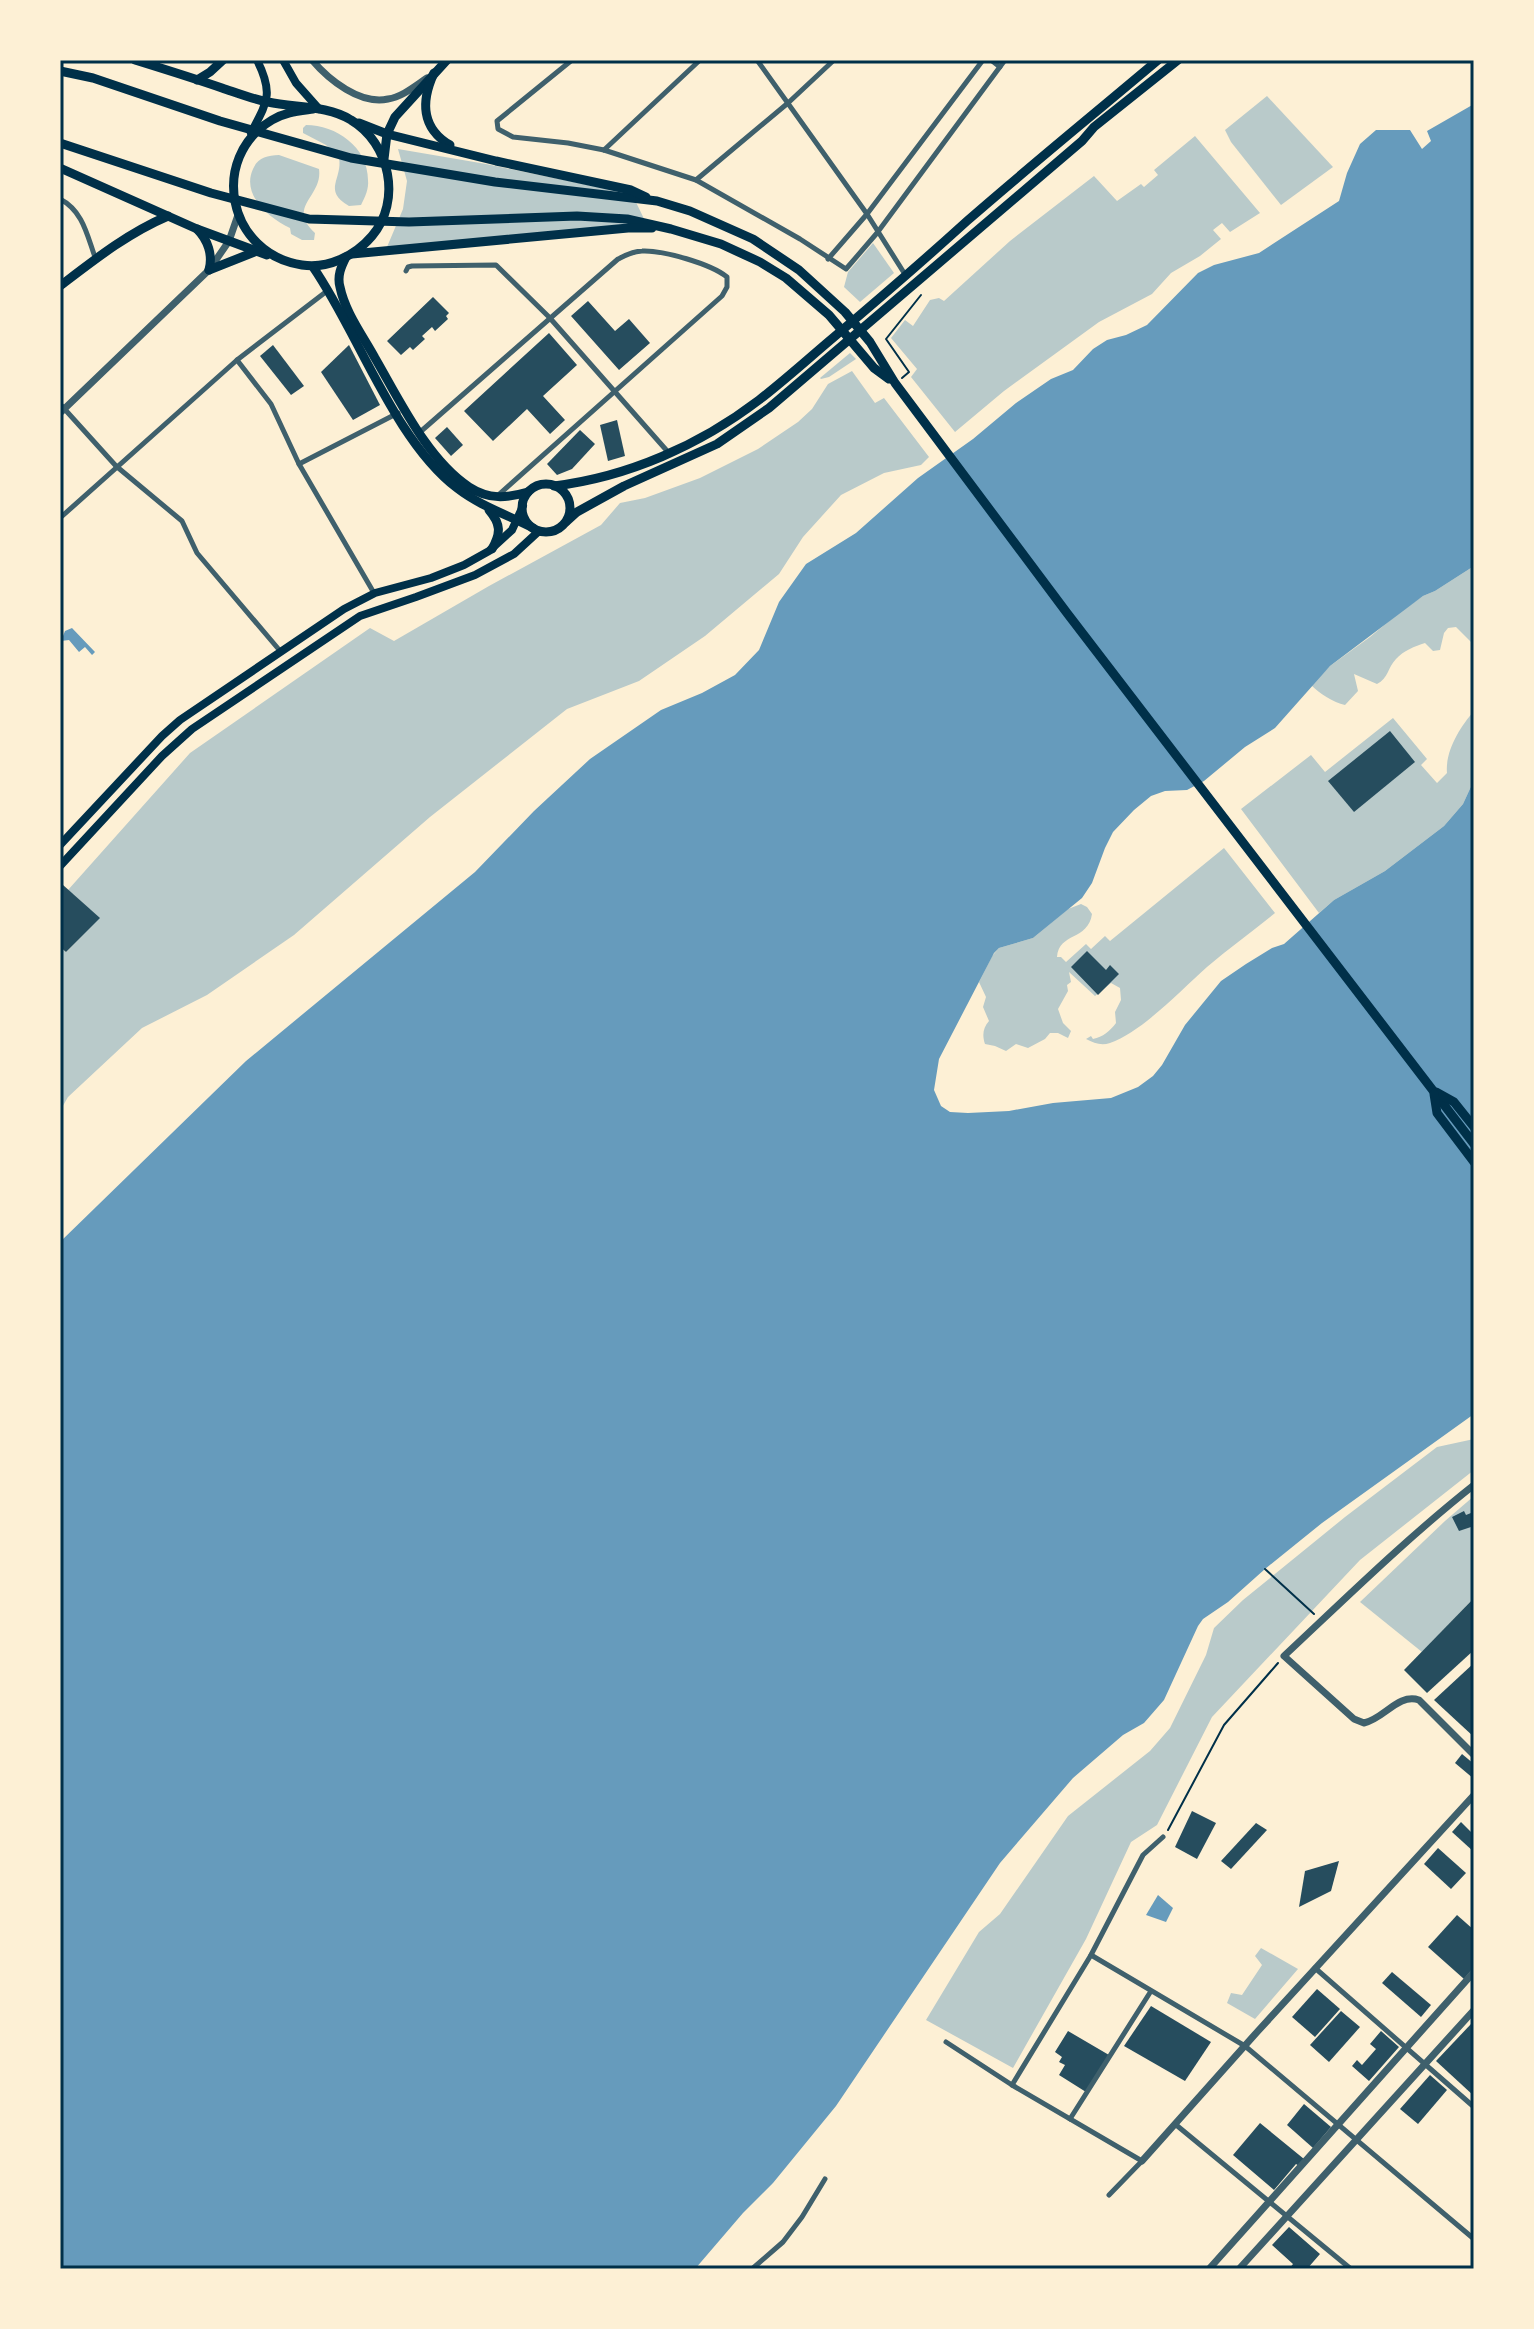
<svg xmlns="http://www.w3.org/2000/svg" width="1534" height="2329" viewBox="0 0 1534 2329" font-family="Ubuntu,sans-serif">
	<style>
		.green { fill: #b9caca }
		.water { fill: #669bbc }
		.building { fill: #264d5e }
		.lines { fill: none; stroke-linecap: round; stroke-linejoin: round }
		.path { stroke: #003049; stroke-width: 2 }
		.minor { stroke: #3f606c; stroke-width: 5 }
		.tertiary { stroke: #3f606c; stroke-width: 7 }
		.secondary { stroke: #003049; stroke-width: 8 }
		.primary { stroke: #003049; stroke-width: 9 }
		.trunk { stroke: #003049; stroke-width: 9 }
		.neatline { fill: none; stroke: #003049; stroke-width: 3 }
	</style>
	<rect width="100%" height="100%" fill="#fdf0d5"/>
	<g class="green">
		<polygon points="1267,96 1333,167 1281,205 1231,142 1225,130"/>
		<path d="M 306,125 C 336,125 368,147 368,180 C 369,189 365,197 361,205 L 349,206 C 322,190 343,179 339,158 L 326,145 L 303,133 L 303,128 Z"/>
		<polygon points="1195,136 1260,213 1230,232 1222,223 1213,230 1221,239 1200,256 1171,273 1152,294 1099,322 1004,391 955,432 911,377 917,369 891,338 905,320 913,326 930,300 939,298 944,301 1010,241 1094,176 1117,201 1141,184 1144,187 1158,175 1154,170"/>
		<polygon points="398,149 486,164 632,194 647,225 387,247 403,209 407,181"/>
		<path d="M 279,155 L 319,169 C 323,197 286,206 315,233 L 314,240 L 302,240 L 291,234 L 290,228 C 269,218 241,195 253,169 C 258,157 267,156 279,155 Z"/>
		<polygon points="873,243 894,273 860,302 844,287 848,272"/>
		<polygon points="850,353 856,359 829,377 821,379 820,378"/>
		<polygon points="852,371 875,403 884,398 929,457 921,465 884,473 841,495 803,537 779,574 705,636 639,681 567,709 430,817 294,935 207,995 142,1028 68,1097 60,1111 60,947 66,952 99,918 68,890 190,753 370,628 394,641 489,586 601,525 620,503 645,498 700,478 758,449 798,422 812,409 828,384"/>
		<path d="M 1474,566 L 1474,645 L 1456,627 L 1448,628 L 1444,633 L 1440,650 L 1433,651 L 1425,643 C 1415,646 1403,651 1396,659 C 1388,667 1388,679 1377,684 L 1354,674 L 1358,691 L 1345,705 C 1333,702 1320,694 1311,685 L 1330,666 L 1370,637 L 1400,612 L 1423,596 L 1435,591 Z"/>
		<path d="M 1474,711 L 1474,780 L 1463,804 L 1444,826 L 1385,871 L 1334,900 L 1319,913 L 1241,809 L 1311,755 L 1325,772 L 1393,718 L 1427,759 L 1421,765 L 1437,783 L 1447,773 C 1445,751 1460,727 1474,711 Z"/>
		<path d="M 1224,848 L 1275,913 C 1253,931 1229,948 1207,967 C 1181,990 1142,1032 1110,1043 C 1101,1046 1094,1043 1086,1039 L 1091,1036 L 1093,1039 C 1103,1037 1110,1031 1116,1023 L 1115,1012 L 1121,1000 L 1120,988 L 1111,983 L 1095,996 L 1069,972 L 1071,982 L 1067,985 L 1068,991 L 1058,1009 L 1063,1023 L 1071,1031 L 1068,1038 L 1058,1033 L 1050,1033 L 1045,1039 L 1028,1048 L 1016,1044 L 1006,1051 L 995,1046 L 985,1044 C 982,1035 983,1028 989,1021 L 983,1007 L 986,997 L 979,982 L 992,956 L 999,948 L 1033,938 L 1068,909 L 1081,904 L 1087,907 L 1092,914 C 1088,941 1059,932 1057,957 L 1061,957 L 1066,962 L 1086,944 L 1091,949 L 1105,936 L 1110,941 Z"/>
		<polygon points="1474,1439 1474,1470 1360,1560 1212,1717 1157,1825 1131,1842 1086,1939 1013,2068 926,2020 979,1932 1000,1914 1068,1816 1150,1751 1170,1728 1206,1655 1214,1628 1243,1600 1345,1517 1437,1447"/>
		<polygon points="1474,1496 1474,1598 1422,1652 1360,1602 1445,1521"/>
		<polygon points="1261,1948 1298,1969 1255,2019 1227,2003 1231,1993 1242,1995 1262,1965 1255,1956"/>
	</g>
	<g class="water">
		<polygon points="1474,104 1474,566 1435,591 1423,596 1330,666 1275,728 1245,747 1204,781 1187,790 1165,791 1151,796 1134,810 1113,832 1105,848 1092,883 1082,898 1033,938 999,948 994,953 939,1059 934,1090 941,1106 950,1112 968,1113 1009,1111 1053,1103 1111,1098 1138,1087 1153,1076 1162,1065 1185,1025 1221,981 1246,964 1272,948 1284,944 1334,900 1385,871 1444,826 1463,804 1474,780 1474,1414 1322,1523 1265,1569 1228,1602 1203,1619 1198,1626 1164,1700 1144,1723 1123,1735 1073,1778 1000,1863 836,2106 773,2183 743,2213 695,2269 60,2269 60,1242 246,1061 475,872 534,811 590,759 661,710 702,693 735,675 759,650 779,602 806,564 856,533 918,478 973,439 1016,403 1051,379 1073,370 1093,349 1107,340 1126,335 1147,325 1198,273 1214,265 1259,253 1339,201 1347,173 1360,144 1376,130 1410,130 1422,149 1431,141 1427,131"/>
		<polygon points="72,628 95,652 92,655 85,647 79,652 69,640 61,641 65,631"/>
		<polygon points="1158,1895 1173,1908 1166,1922 1146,1915"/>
	</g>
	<g class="building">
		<polygon points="433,297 449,313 446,316 448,319 435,331 432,327 422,336 425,339 413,350 410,347 401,355 387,341"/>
		<polygon points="588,301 615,331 629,319 650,343 619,370 571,316"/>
		<polygon points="549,333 577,365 543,396 565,420 550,434 527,409 493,441 464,411"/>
		<polygon points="273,345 304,386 291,395 260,356"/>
		<polygon points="349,345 380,405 353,420 321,372"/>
		<polygon points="617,420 625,456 608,461 600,425"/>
		<polygon points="447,427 463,445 451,456 435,438"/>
		<polygon points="580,430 595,444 572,469 557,475 547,464"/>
		<polygon points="1390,731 1415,762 1354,812 1328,781"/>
		<polygon points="63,885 100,918 66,952 60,947 60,888"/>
		<polygon points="1087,951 1106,970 1110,965 1119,974 1098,995 1071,967"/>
		<polygon points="1464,1511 1466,1515 1471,1513 1474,1526 1459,1531 1452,1517"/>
		<polygon points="1474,1598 1474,1650 1427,1693 1404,1670"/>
		<polygon points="1474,1663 1474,1737 1434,1700"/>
		<polygon points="1462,1754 1474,1764 1474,1779 1455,1763"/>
		<polygon points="1192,1811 1216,1823 1197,1859 1175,1847"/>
		<polygon points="1461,1822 1474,1835 1474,1852 1452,1832"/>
		<polygon points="1256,1823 1267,1830 1231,1869 1221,1861"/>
		<polygon points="1438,1848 1466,1873 1451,1889 1424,1864"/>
		<polygon points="1339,1861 1331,1891 1299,1907 1305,1871"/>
		<polygon points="1457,1915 1474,1930 1474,1967 1464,1979 1428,1947"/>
		<polygon points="1392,1972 1431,2005 1421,2017 1382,1983"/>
		<polygon points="1317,1989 1340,2009 1315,2037 1292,2017"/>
		<polygon points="1151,2006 1211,2042 1185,2081 1124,2046"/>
		<polygon points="1341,2011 1360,2027 1329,2062 1310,2045"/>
		<polygon points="1471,2024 1474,2027 1474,2096 1436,2061"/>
		<polygon points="1068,2031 1109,2055 1086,2092 1059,2075 1065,2065 1059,2062 1062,2057 1055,2052"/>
		<polygon points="1381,2031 1399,2047 1369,2081 1352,2066 1357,2060 1362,2065 1376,2049 1370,2044"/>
		<polygon points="1430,2075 1447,2090 1418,2124 1400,2109"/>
		<polygon points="1304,2104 1331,2127 1313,2148 1287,2125"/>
		<polygon points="1260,2123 1304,2159 1299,2166 1296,2164 1274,2190 1233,2155"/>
		<polygon points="1289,2227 1320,2254 1307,2269 1289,2269 1293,2264 1272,2245"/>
	</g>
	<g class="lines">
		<g class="path">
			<polyline points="902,378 909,372 886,339 921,295"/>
			<polyline points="1265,1569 1314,1614"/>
			<polyline points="1168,1830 1224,1725 1278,1663"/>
		</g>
		<g class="minor">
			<polyline points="572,60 497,121 498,129 513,137 568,143 604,150 696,180 800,239 846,269 877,233 1005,60"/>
			<polyline points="757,60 867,214 906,276"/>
			<polyline points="991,60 1000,67"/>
			<polyline points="604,150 700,60"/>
			<polyline points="696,180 788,103 834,60"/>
			<path d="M 60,199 C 83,211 87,235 95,257"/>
			<polyline points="828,259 867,214 983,60"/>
			<polyline points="406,271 408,267 412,266 496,265 549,317 668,452"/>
			<polyline points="237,360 271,404 299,464 374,593"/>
			<polyline points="60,404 116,466 182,521 197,553 281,652"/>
			<path d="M 419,433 L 618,259 C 626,255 633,251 642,251 C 663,250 711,264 727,277 L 727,287 L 722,296 L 496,497"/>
			<polyline points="299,464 398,413"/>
			<polyline points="60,518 237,360 327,291"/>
			<polyline points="1091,1955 1245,2046 1474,2239"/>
			<polyline points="1315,1968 1474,2107"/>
			<polyline points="946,2042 1012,2085 1142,2161 1109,2195"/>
			<polyline points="1012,2085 1091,1955 1143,1855 1163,1837"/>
			<polyline points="1070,2119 1151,1991"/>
			<polyline points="1175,2124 1351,2269"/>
			<polyline points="752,2269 783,2242 802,2217 825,2179"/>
		</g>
		<g class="tertiary">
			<path d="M 312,60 C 329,80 360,105 388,99 C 402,97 415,86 427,78"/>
			<polyline points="60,413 209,270 229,241 238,215"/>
			<path d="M 1474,1485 C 1407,1538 1346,1598 1284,1656 L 1354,1719 L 1364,1723 C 1384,1719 1398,1693 1419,1700 L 1474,1755"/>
			<polyline points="1142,2161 1258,2031 1474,1795"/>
			<polyline points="1209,2269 1474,1972"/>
			<polyline points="1239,2269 1474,2010"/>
		</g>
		<g class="secondary">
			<polyline points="283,60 296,83 319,109"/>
			<path d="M 251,133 C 267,102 274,94 257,60"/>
			<polyline points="60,845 162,736 180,720 344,609 375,593 431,578 464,565 489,551 512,530 523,506"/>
			<polyline points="60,866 162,756 192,729 360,616 416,597 475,575 514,554 539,531"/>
		</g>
		<g class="primary">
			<polyline points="384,159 387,134 395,117 447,60"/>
			<path d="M 60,286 C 94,260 128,233 168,216"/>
		</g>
		<g class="trunk">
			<path d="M 135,60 C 164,69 193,78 222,88 C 237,93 252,99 268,102 C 295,108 327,105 351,120 C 390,143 402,201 372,236 C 355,256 328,269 302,265 C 228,254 208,158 272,120 C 285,112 299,111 313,109"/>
			<polyline points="60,71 93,78 220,121 351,158 495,182 657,201 690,211 753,239 799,270 845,312 870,342 895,383 1067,613 1474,1144"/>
			<path d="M 434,73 C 421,101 421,128 450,145"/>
			<polyline points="197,80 210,72 223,60"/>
			<polyline points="359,123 387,134 496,161 631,190 646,197"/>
			<polyline points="60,143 211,193 309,219 409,222 577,216 627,219 671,229 721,244 760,262 786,278 829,315 874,368 889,379"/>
			<polyline points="60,168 197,229 267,255"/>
			<path d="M 197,229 C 208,240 213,255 209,270"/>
			<polyline points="352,254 628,228 652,228"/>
			<path d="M 346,257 C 341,267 337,276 340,287 C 345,312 363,336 375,358 C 400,401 428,460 469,487 C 489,500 507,498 528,492"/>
			<path d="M 313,267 C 358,332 394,440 457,488 C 480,506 508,515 533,528"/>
			<polyline points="209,270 257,251"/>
			<circle cx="546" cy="508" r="24"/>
			<path d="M 554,486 C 628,477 700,445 759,400 C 785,380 809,358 834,337 C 879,299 923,261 967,221 C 1030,166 1094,114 1158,60"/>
			<path d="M 489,510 C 501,524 501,533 492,549"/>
			<polyline points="566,522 577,512 624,486 717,444 769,408 1082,141 1094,127 1178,60"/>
			<polyline points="1436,1092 1454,1102 1474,1127"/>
			<polyline points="1434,1094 1437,1113 1474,1162"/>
		</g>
	</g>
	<rect width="1534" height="2329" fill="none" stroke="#fdf0d5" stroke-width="124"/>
	<rect x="62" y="62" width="1410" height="2205" class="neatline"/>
</svg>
